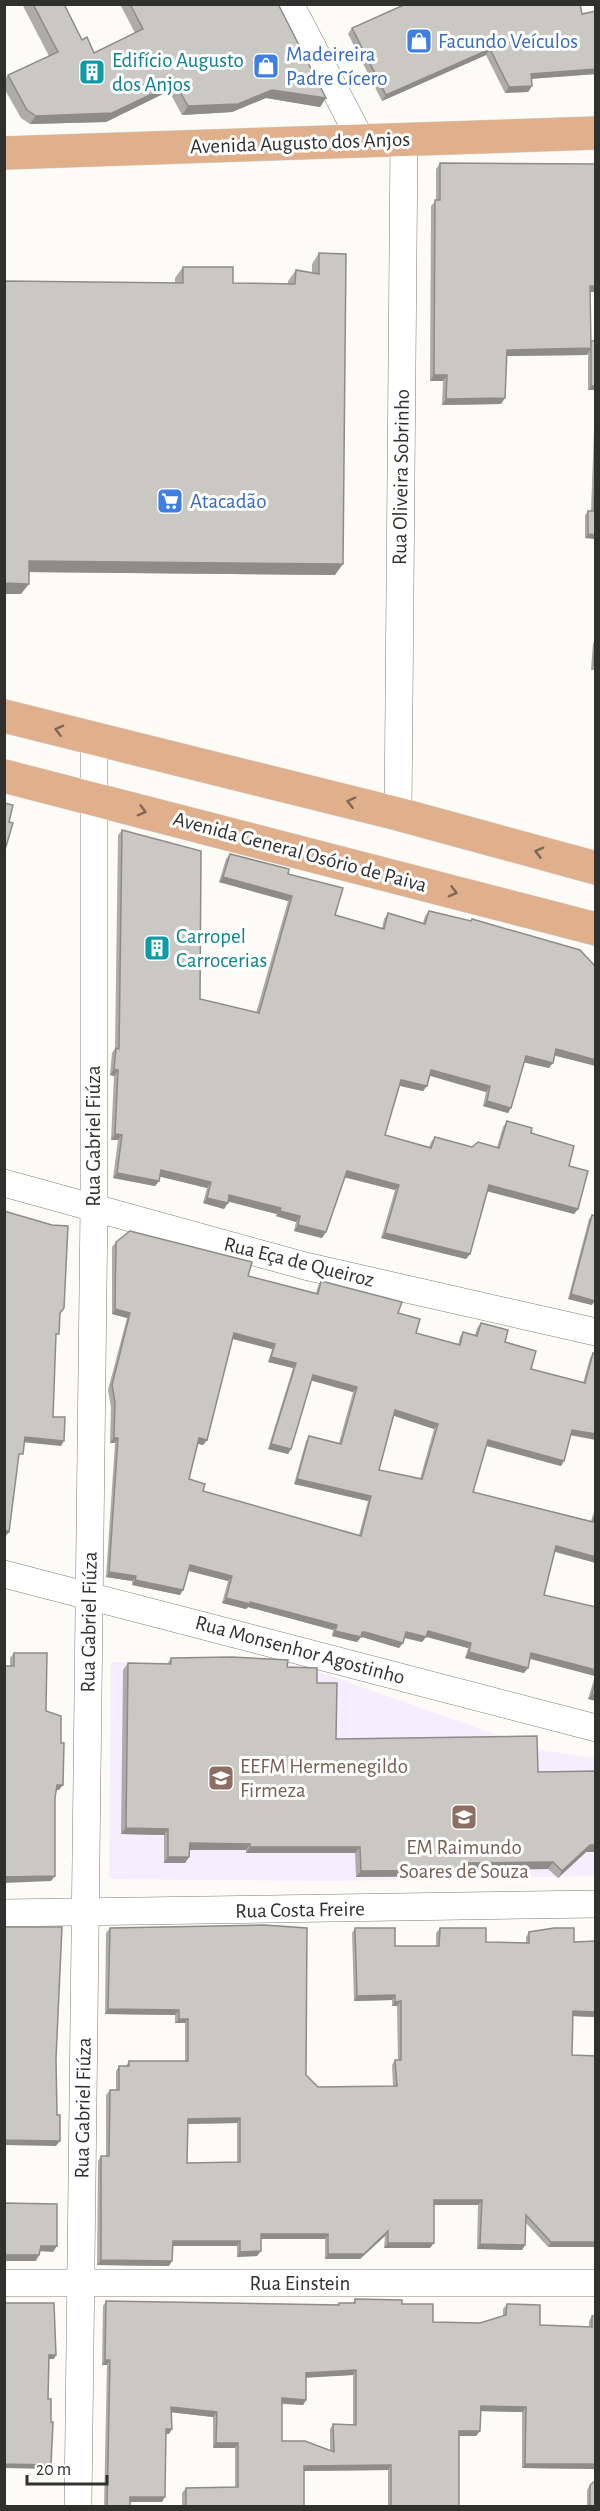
<svg xmlns="http://www.w3.org/2000/svg" width="600" height="2511" font-family="'Alegreya Sans',sans-serif">
<style>
.education{fill:#f4eeff}
.lines{fill:none;stroke-linecap:round;stroke-linejoin:round}
.street-casing{stroke:#7e7d78;stroke-width:28}
.primary-casing{stroke:#d6d6d5;stroke-width:34}
.street{stroke:#fff;stroke-width:27}
.primary{stroke:#e0af8b;stroke-width:33}
.wall{fill:#adaca8;fill-rule:evenodd}
.shaded-wall{fill:#8d8c88}
.building{fill:#c9c8c3;stroke:#8d8c88;stroke-width:1.5;fill-rule:evenodd}
.oneway{stroke:#7f6958}
.labels{text-anchor:middle;dominant-baseline:central;stroke-width:6;stroke-linejoin:round;paint-order:stroke}
.shop-label{font-size:21px;fill:#366cbe;stroke:#fff;text-anchor:start}
.culture-label{font-size:21px;fill:#0d838f;stroke:#fff;text-anchor:start}
.street-label{font-size:21px;fill:#30302e;stroke:#fff}
.education-label{font-size:21px;fill:#785e54;stroke:#fff;text-anchor:start}
</style>
<rect width="100%" height="100%" fill="#fcfbf6"/>
<polygon class="education" points="111,1662 286,1664 331,1676 540,1750 595,1758 595,1876 332,1881 109,1879"/>
<g class="lines">
<defs>
<g id="street">
<polyline points="290,4 361,140"/>
<polyline points="398,814 404,140"/>
<polyline points="4,1183 305,1266 596,1332"/>
<polyline points="4,1574 596,1728"/>
<polyline points="4,1913 596,1904"/>
<polyline points="4,2283 596,2283"/>
<polyline points="78,2506 94,1208 94,738"/>
</g>
<g id="primary">
<polyline points="4,153 596,133"/>
<polyline points="4,716 398,814 596,868"/>
<polyline points="4,776 596,929"/>
</g>
</defs>
<use href="#street" class="street-casing"/>
<use href="#primary" class="primary-casing"/>
<use href="#street" class="street"/>
<use href="#primary" class="primary"/>
</g>
<g class="wall">
<polygon points="22,4 64,4 82,40 94,53 135,33 120,4 278,4 326,98 320,107 266,98 232,112 182,115 169,91 106,122 30,124 21,118 4,88 4,80 8,75 49,56"/>
<polygon points="406,4 596,74 531,79 532,86 528,92 505,93 486,55 382,101 348,34 352,28"/>
<polygon points="440,163 596,292 591,292 591,341 596,341 596,390 588,390 588,353 587,355 507,356 501,404 442,405 443,381 430,381 431,206 436,200 436,169"/>
<polygon points="319,253 335,575 29,572 21,594 4,594 4,281 175,283 175,278 183,267 233,283 288,284 288,281 296,270 312,273 312,264"/>
<polygon points="596,428 596,539 585,538 585,515 588,511 591,511 594,430"/>
<polygon points="595,640 596,670 591,670 593,643"/>
<polygon points="122,830 200,999 256,1013 288,901 219,882 226,859 230,854 288,874 335,915 382,928 384,919 388,913 423,923 425,916 429,911 470,921 472,919 596,967 596,1066 555,1055 549,1068 524,1062 508,1113 483,1106 486,1092 430,1076 427,1086 423,1091 399,1086 385,1135 429,1147 431,1142 435,1137 472,1147 497,1147 503,1127 507,1121 531,1133 569,1166 578,1209 574,1214 488,1191 470,1254 466,1259 381,1238 395,1190 345,1177 326,1232 322,1238 294,1231 296,1222 276,1216 277,1214 228,1201 224,1209 203,1203 207,1188 160,1176 159,1181 155,1186 113,1178 118,1140 111,1140 114,1076 110,1075 112,1053 115,1048 118,835"/>
<polygon points="592,1215 592,1305 568,1299 589,1219"/>
<path d="M116,1242L316,1293L318,1286L321,1281L398,1313L416,1333L458,1345L460,1337L463,1332L475,1335L477,1328L481,1323L505,1342L531,1369L583,1383L590,1358L593,1353L571,1435L561,1466L486,1446L473,1492L591,1521L596,1506V1563L555,1552L544,1595L595,1607L596,1604V1701L588,1699L595,1676L530,1659L524,1673L465,1658L468,1648L426,1637L422,1642L404,1638L399,1648L362,1637H361L357,1642L332,1636L333,1630L248,1607L246,1609L222,1603L228,1581L188,1571L180,1595L132,1585V1581L106,1577L115,1443H110L111,1407L108,1390L127,1318L112,1314V1247ZM232,1339L272,1349L268,1362L293,1368L268,1449L288,1454L291,1449L311,1380L353,1392L339,1443L309,1436L306,1441L294,1484L368,1501L359,1535L203,1491L189,1479L198,1444L203,1445L207,1440ZM394,1416L434,1429L420,1479L379,1470Z"/>
<polygon points="14,1653 46,1711 59,1790 56,1790 55,1798 51,1881 10,1666 10,1658"/>
<polygon points="171,1658 287,1667 317,1683 336,1739 538,1772 586,1852 558,1878 548,1869 467,1870 462,1876 356,1877 355,1853 246,1853 246,1850 189,1850 189,1857 185,1863 164,1863 164,1835 121,1834 123,1670 128,1663 167,1664"/>
<path d="M110,1928L306,2075L318,2087L393,2086L392,2065L395,2060H398L397,2006H392V2000L354,2001L352,1933L355,1928L395,1946H436V1933L440,1928L486,1942L526,1943V1937L529,1932L574,1942L596,2017L573,2016L572,2055L596,2247H548L526,2223L525,2245L522,2250L477,2249L478,2205H434L430,2248H384L385,2236L360,2259H325V2239H261L257,2256L237,2257V2246H173L169,2266L97,2265L98,2161L101,2156H106V2095L110,2090H116V2071L119,2066H126L129,2061H185V2023H175V2015L105,2014L106,1933ZM237,2123V2162L187,2163L188,2124Z"/>
<path d="M355,2299L402,2304L433,2322L480,2323L503,2316V2309L507,2304L540,2325L589,2327V2321L592,2316L596,2469L522,2468V2412L480,2411V2431L476,2436H459V2506H388V2470L304,2471V2506H182V2493L186,2488L235,2487V2448H213V2417L172,2412L169,2434H166L162,2502H130V2506H104L107,2365H102L103,2306L106,2301L337,2305L339,2303H353ZM353,2375V2425L333,2424L330,2429V2451L282,2441V2404L303,2405L306,2400V2377Z"/>
<polygon points="590,2485 596,2506 587,2506 587,2490"/>
</g>
<g class="shaded-wall">
<polygon points="490,49 486,55 382,101 386,95"/>
<polygon points="596,69 596,74 527,79 531,74"/>
<polygon points="175,83 169,91 106,122 30,124 36,116"/>
<polygon points="532,86 528,92 505,93 509,87"/>
<polygon points="272,90 326,98 320,107 266,98 232,112 182,115 188,106"/>
<polygon points="590,286 596,286 596,292 586,292"/>
<polygon points="591,348 587,355 503,356 507,350"/>
<polygon points="434,375 447,375 443,381 430,381"/>
<polygon points="591,386 596,386 596,390 588,390"/>
<polygon points="505,398 501,404 442,405 446,399"/>
<polygon points="588,534 596,535 596,539 585,538"/>
<polygon points="29,561 343,564 335,575 22,572"/>
<polygon points="4,583 29,584 21,594 4,594"/>
<polygon points="223,877 292,896 288,901 219,882"/>
<polygon points="556,1049 596,1060 596,1066 552,1055"/>
<polygon points="526,1056 553,1063 549,1068 522,1062"/>
<polygon points="114,1069 118,1070 114,1076 110,1075"/>
<polygon points="431,1070 490,1086 486,1092 428,1075"/>
<polygon points="401,1080 427,1086 423,1091 397,1085"/>
<polygon points="487,1101 511,1108 508,1113 483,1106"/>
<polygon points="115,1134 122,1135 118,1140 111,1140"/>
<polygon points="161,1170 211,1182 207,1188 157,1176"/>
<polygon points="347,1171 399,1185 395,1190 343,1177"/>
<polygon points="117,1173 159,1181 155,1186 113,1178"/>
<polygon points="489,1185 578,1209 574,1214 486,1191"/>
<polygon points="229,1195 281,1208 277,1214 226,1201"/>
<polygon points="207,1198 228,1203 224,1209 203,1203"/>
<polygon points="280,1211 300,1216 296,1222 276,1216"/>
<polygon points="298,1225 326,1232 322,1238 294,1231"/>
<polygon points="385,1233 470,1254 466,1259 381,1238"/>
<polygon points="571,1294 595,1301 592,1305 568,1299"/>
<polygon points="115,1309 130,1313 127,1318 112,1314"/>
<polygon points="234,1333 275,1344 272,1349 230,1338"/>
<polygon points="271,1357 296,1363 293,1368 268,1362"/>
<polygon points="313,1375 357,1387 353,1392 309,1380"/>
<polygon points="395,1410 438,1424 434,1429 392,1415"/>
<polygon points="572,1430 596,1434 596,1440 569,1435"/>
<polygon points="25,1437 64,1441 61,1446 21,1442"/>
<polygon points="114,1438 118,1438 115,1443 110,1443"/>
<polygon points="199,1438 207,1440 203,1445 196,1443"/>
<polygon points="488,1440 564,1461 561,1466 484,1445"/>
<polygon points="271,1444 291,1449 288,1454 268,1449"/>
<polygon points="297,1479 371,1496 368,1501 294,1484"/>
<polygon points="4,1530 9,1532 5,1537 4,1536"/>
<polygon points="556,1546 596,1557 596,1563 553,1551"/>
<polygon points="190,1565 232,1576 228,1581 186,1570"/>
<polygon points="109,1572 136,1576 132,1581 106,1577"/>
<polygon points="135,1580 183,1590 180,1595 132,1585"/>
<polygon points="226,1598 250,1602 337,1625 333,1630 248,1607 246,1609 222,1603"/>
<polygon points="335,1631 365,1632 403,1643 399,1648 362,1637 361,1637 357,1642 332,1636"/>
<polygon points="428,1631 471,1643 468,1648 424,1636"/>
<polygon points="406,1632 426,1637 422,1642 402,1637"/>
<polygon points="469,1652 528,1668 524,1673 465,1658"/>
<polygon points="531,1653 596,1670 596,1675 595,1676 528,1658"/>
<polygon points="592,1694 596,1695 596,1701 588,1699"/>
<polygon points="57,1785 63,1785 59,1790 53,1790"/>
<polygon points="126,1828 168,1829 164,1835 121,1834"/>
<polygon points="190,1843 250,1844 246,1850 185,1850"/>
<polygon points="590,1845 596,1845 596,1852 586,1852 558,1878 562,1871"/>
<polygon points="250,1847 360,1847 355,1853 246,1853"/>
<polygon points="168,1857 189,1857 185,1863 164,1863"/>
<polygon points="553,1862 548,1869 467,1870 462,1876 356,1877 361,1871 467,1863"/>
<polygon points="55,1876 51,1881 4,1883 4,1877"/>
<polygon points="395,1995 392,2000 354,2001 357,1996"/>
<polygon points="401,2001 397,2006 392,2006 395,2002"/>
<polygon points="108,2009 179,2010 175,2015 105,2014"/>
<polygon points="573,2011 596,2012 596,2017 569,2016"/>
<polygon points="179,2019 188,2019 185,2023 175,2023"/>
<polygon points="240,2118 237,2123 184,2124 188,2119"/>
<polygon points="4,2140 60,2141 56,2146 4,2145"/>
<polygon points="434,2200 482,2200 478,2205 430,2205"/>
<polygon points="388,2231 385,2236 360,2259 325,2259 328,2254"/>
<polygon points="261,2234 328,2234 325,2239 257,2239"/>
<polygon points="173,2241 240,2241 237,2246 170,2246"/>
<polygon points="551,2242 596,2242 596,2247 548,2247"/>
<polygon points="388,2243 434,2243 430,2248 384,2248"/>
<polygon points="480,2244 525,2245 522,2250 477,2249"/>
<polygon points="41,2246 57,2246 53,2252 37,2251"/>
<polygon points="261,2251 257,2256 237,2257 240,2252"/>
<polygon points="4,2255 39,2255 36,2261 4,2261"/>
<polygon points="101,2260 172,2261 169,2266 97,2265"/>
<polygon points="49,2355 56,2355 54,2359 46,2359"/>
<polygon points="105,2360 110,2360 107,2365 102,2365"/>
<polygon points="356,2370 353,2375 303,2378 306,2373"/>
<polygon points="282,2398 306,2400 303,2405 279,2403"/>
<polygon points="481,2406 526,2407 522,2412 477,2411"/>
<polygon points="171,2407 217,2412 213,2417 168,2412"/>
<polygon points="166,2429 172,2429 169,2434 162,2434"/>
<polygon points="459,2431 480,2431 476,2436 456,2436"/>
<polygon points="216,2443 238,2443 235,2448 213,2448"/>
<polygon points="4,2464 51,2465 49,2469 4,2468"/>
<polygon points="525,2464 596,2464 596,2469 522,2468"/>
<polygon points="391,2465 388,2470 301,2471 304,2466"/>
<polygon points="130,2497 165,2497 162,2502 127,2502"/>
</g>
<g class="building">
<polygon points="33,4 64,4 82,40 87,37 94,53 143,29 130,4 278,4 326,98 272,90 238,104 188,106 175,83 112,113 36,116 27,110 8,75 58,52"/>
<polygon points="406,4 580,4 582,14 596,11 596,69 531,74 532,86 509,87 490,49 386,95 352,28"/>
<polygon points="440,163 596,164 596,286 590,286 591,348 507,350 505,398 446,399 447,375 434,375 435,200 440,200"/>
<polygon points="319,253 346,254 343,564 29,561 29,584 4,583 4,281 183,283 183,267 233,267 233,283 295,284 296,270 319,274"/>
<rect x="591" y="341" width="5" height="45"/>
<polygon points="596,454 596,535 588,534 588,511 594,511"/>
<polygon points="595,640 596,640 596,666 594,666"/>
<polygon points="4,803 13,805 9,822 13,823 4,853"/>
<polygon points="122,830 201,851 200,999 259,1013 292,896 223,877 230,854 289,869 288,874 343,888 335,915 384,929 388,913 425,924 429,911 471,921 472,919 580,950 596,967 596,1060 556,1049 553,1063 526,1056 511,1108 487,1101 490,1086 431,1070 427,1086 401,1080 385,1135 431,1148 435,1137 472,1147 478,1142 499,1148 507,1121 532,1128 531,1133 574,1146 569,1166 588,1171 578,1209 489,1185 470,1254 385,1233 399,1185 347,1171 326,1232 298,1225 300,1216 280,1211 281,1208 229,1195 228,1203 207,1198 211,1182 161,1170 159,1181 117,1173 122,1135 115,1134 118,1070 114,1069 116,1048 119,1049"/>
<polygon points="4,1211 52,1225 68,1226 64,1308 60,1313 59,1334 56,1334 53,1417 65,1417 64,1441 25,1437 23,1454 19,1454 9,1532 4,1530"/>
<polygon points="592,1215 596,1216 595,1301 571,1294"/>
<path d="M130,1231L252,1262L248,1276L318,1294L321,1281L402,1302L398,1313L420,1319L416,1333L460,1345L463,1332L477,1336L481,1323L508,1330L505,1342L536,1351L531,1369L585,1383L593,1353L596,1354V1434L572,1430L564,1461L488,1440L473,1492L593,1522L596,1513V1557L556,1546L544,1595L596,1607V1670L531,1653L528,1668L469,1652L471,1643L428,1631L426,1637L406,1632L403,1643L365,1632H362L361,1637L335,1631L337,1625L250,1602V1604L226,1598L232,1576L190,1565L183,1590L135,1580L136,1576L109,1572L118,1438H114L115,1402L112,1385L130,1313L115,1309L116,1242ZM234,1333L275,1344L271,1357L296,1363L271,1444L291,1449L313,1375L357,1387L341,1444L309,1436L297,1479L371,1496L361,1536L203,1491L205,1484L189,1479L199,1438L207,1440ZM395,1410L438,1424L422,1479L379,1470Z"/>
<polygon points="14,1653 47,1653 46,1711 61,1716 61,1743 64,1743 63,1785 57,1785 55,1798 55,1876 4,1877 4,1666 14,1666"/>
<polygon points="231,1657 288,1660 287,1667 317,1668 317,1683 337,1683 336,1739 537,1736 538,1772 596,1771 596,1845 590,1845 562,1871 553,1862 467,1863 467,1870 361,1871 360,1847 250,1847 250,1844 190,1843 189,1857 168,1857 168,1829 126,1828 128,1663 171,1664 171,1658"/>
<polygon points="596,1681 596,1695 592,1694"/>
<path d="M264,1925L307,1928L306,2075L318,2087L397,2086L395,2060H401V2001L395,2002V1995L357,1996L355,1928H395V1946H439L440,1928H486V1942L529,1943V1932L554,1928H574V1942L596,1941V2012L573,2011L572,2055L596,2056V2242H551L526,2215L525,2245L480,2244L482,2200H434V2243H388V2231L364,2254H328V2234H261V2251L240,2252V2241H173L172,2261L101,2260V2156H109L110,2090H119V2066H129V2061H188V2019H179V2010L108,2009L110,1928ZM240,2118V2162L187,2163L188,2119Z"/>
<polygon points="4,1927 62,1927 56,2059 57,2115 60,2115 60,2141 4,2140"/>
<polygon points="4,2203 57,2204 57,2246 41,2246 39,2255 4,2255"/>
<path d="M355,2299L402,2300V2304H433V2322L480,2323L506,2315L507,2304L540,2305V2325L592,2327V2316H596V2464H525L526,2407L481,2406L480,2431H459V2506H391V2465L304,2466V2506H186V2488L238,2487V2443H216L217,2412L171,2407L172,2429H166L165,2497H130V2506H107L110,2360H105L106,2301L339,2305V2303H355ZM356,2370V2425L333,2424L334,2452L305,2441H282V2398L306,2400V2373Z"/>
<polygon points="4,2303 54,2303 56,2355 49,2355 48,2399 51,2399 51,2422 53,2422 51,2465 4,2464"/>
<polygon points="596,2480 596,2506 590,2506 590,2485"/>
</g>
<defs><path id="oneway-chevron" d="M-2-3.5L2.5 0L-2 3.5" fill="none" stroke-width="1.6" stroke-linecap="round" stroke-linejoin="round" transform="scale(1.5)"/></defs>
<g class="oneway">
<use href="#oneway-chevron" transform="translate(59 730) rotate(-166)"/>
<use href="#oneway-chevron" transform="translate(351 802) rotate(-166)"/>
<use href="#oneway-chevron" transform="translate(142 811) rotate(15)"/>
<use href="#oneway-chevron" transform="translate(539 852) rotate(-165)"/>
<use href="#oneway-chevron" transform="translate(453 892) rotate(15)"/>
</g>
<defs>
<symbol id="shop-square" viewBox="-11 -11 22 22"><rect x="-9" y="-9" width="18" height="18" rx="4" fill="#3f7fe0" stroke="#fff"/><path d="M-5-2.5h2.3a2.7 3.5 0 0 1 5.4 0H5L5.5 6h-11ZM-1.5-2.5h3a1.5 2.3 0 0 0-3 0Z" fill="#fff"/></symbol>
<symbol id="building-square" viewBox="-11 -11 22 22"><rect x="-9" y="-9" width="18" height="18" rx="4" fill="#0f9aa8" stroke="#fff"/><path d="M-4-6H4V6H1V3H-1V6H-4ZM-2.5-4.3h1.7v1.8h-1.7ZM.8-4.3h1.7v1.8H.8ZM-2.5-1h1.7V.8h-1.7ZM.8-1h1.7V.8H.8Z" fill="#fff"/></symbol>
<symbol id="supermarket-square" viewBox="-11 -11 22 22"><rect x="-9" y="-9" width="18" height="18" rx="4" fill="#3f7fe0" stroke="#fff"/><path d="M-6-5.5h2.5l.6 2H6L4.5 2H-2.5L-4.4-4H-6ZM-1.5 3.2a1.3 1.3 0 1 0 .1 0ZM3 3.2a1.3 1.3 0 1 0 .1 0Z" fill="#fff"/></symbol>
<symbol id="school-square" viewBox="-11 -11 22 22"><rect x="-9" y="-9" width="18" height="18" rx="4" fill="#8d6e63" stroke="#fff"/><path d="M0-5L7-2L0 1L-7-2ZM-4 1L0 2.5L4 1V4Q0 6-4 4Z" fill="#fff"/></symbol>
</defs>
<g fill-rule="evenodd">
<use href="#shop-square" x="404" y="26" width="30" height="30"/>
<use href="#shop-square" x="251" y="51" width="30" height="30"/>
<use href="#building-square" x="77" y="57" width="30" height="30"/>
<use href="#supermarket-square" x="155" y="486" width="30" height="30"/>
<use href="#building-square" x="142" y="933" width="30" height="30"/>
<use href="#school-square" x="206" y="1763" width="30" height="30"/>
<use href="#school-square" x="449" y="1802" width="30" height="30"/>
</g>
<g class="labels">
<g class="shop-label">
<text x="438" y="41">Facundo Veículos</text>
<text x="286" y="54">Madeireira<tspan x="286" dy="24">Padre Cícero</tspan></text>
<text x="190" y="501">Atacadão</text>
</g>
<g class="culture-label">
<text x="112" y="60">Edifício Augusto<tspan x="112" dy="24">dos Anjos</tspan></text>
<text x="176" y="936">Carropel<tspan x="176" dy="24">Carrocerias</tspan></text>
</g>
<g class="street-label">
<text transform="translate(300 143) rotate(-2)">Avenida Augusto dos Anjos</text>
<text transform="translate(401 477) rotate(-89)">Rua Oliveira Sobrinho</text>
<text transform="translate(300 852) rotate(15)">Avenida General Osório de Paiva</text>
<text transform="translate(93 1136) rotate(-90)">Rua Gabriel Fiúza</text>
<text transform="translate(299 1262) rotate(14)">Rua Eça de Queiroz</text>
<text transform="translate(89 1622) rotate(-89)">Rua Gabriel Fiúza</text>
<text transform="translate(300 1650) rotate(15)">Rua Monsenhor Agostinho</text>
<text transform="translate(300 1910) rotate(-1)">Rua Costa Freire</text>
<text transform="translate(83 2108) rotate(-89)">Rua Gabriel Fiúza</text>
<text x="300" y="2283">Rua Einstein</text>
</g>
<g class="education-label">
<text x="240" y="1766">EEFM Hermenegildo<tspan x="240" dy="24">Firmeza</tspan></text>
<text x="464" y="1847" text-anchor="middle">EM Raimundo<tspan x="464" dy="24">Soares de Souza</tspan></text>
</g>
</g>
<rect width="600" height="2511" fill="none" stroke="#30302e" stroke-width="12"/>
<path d="M27 2475v9h80v-9" fill="none" stroke="#30302e" stroke-width="3"/>
<text x="36" y="2475" font-size="18" fill="#30302e" stroke="#ffffff" stroke-width="4.5" paint-order="stroke">20 m</text>
</svg>
